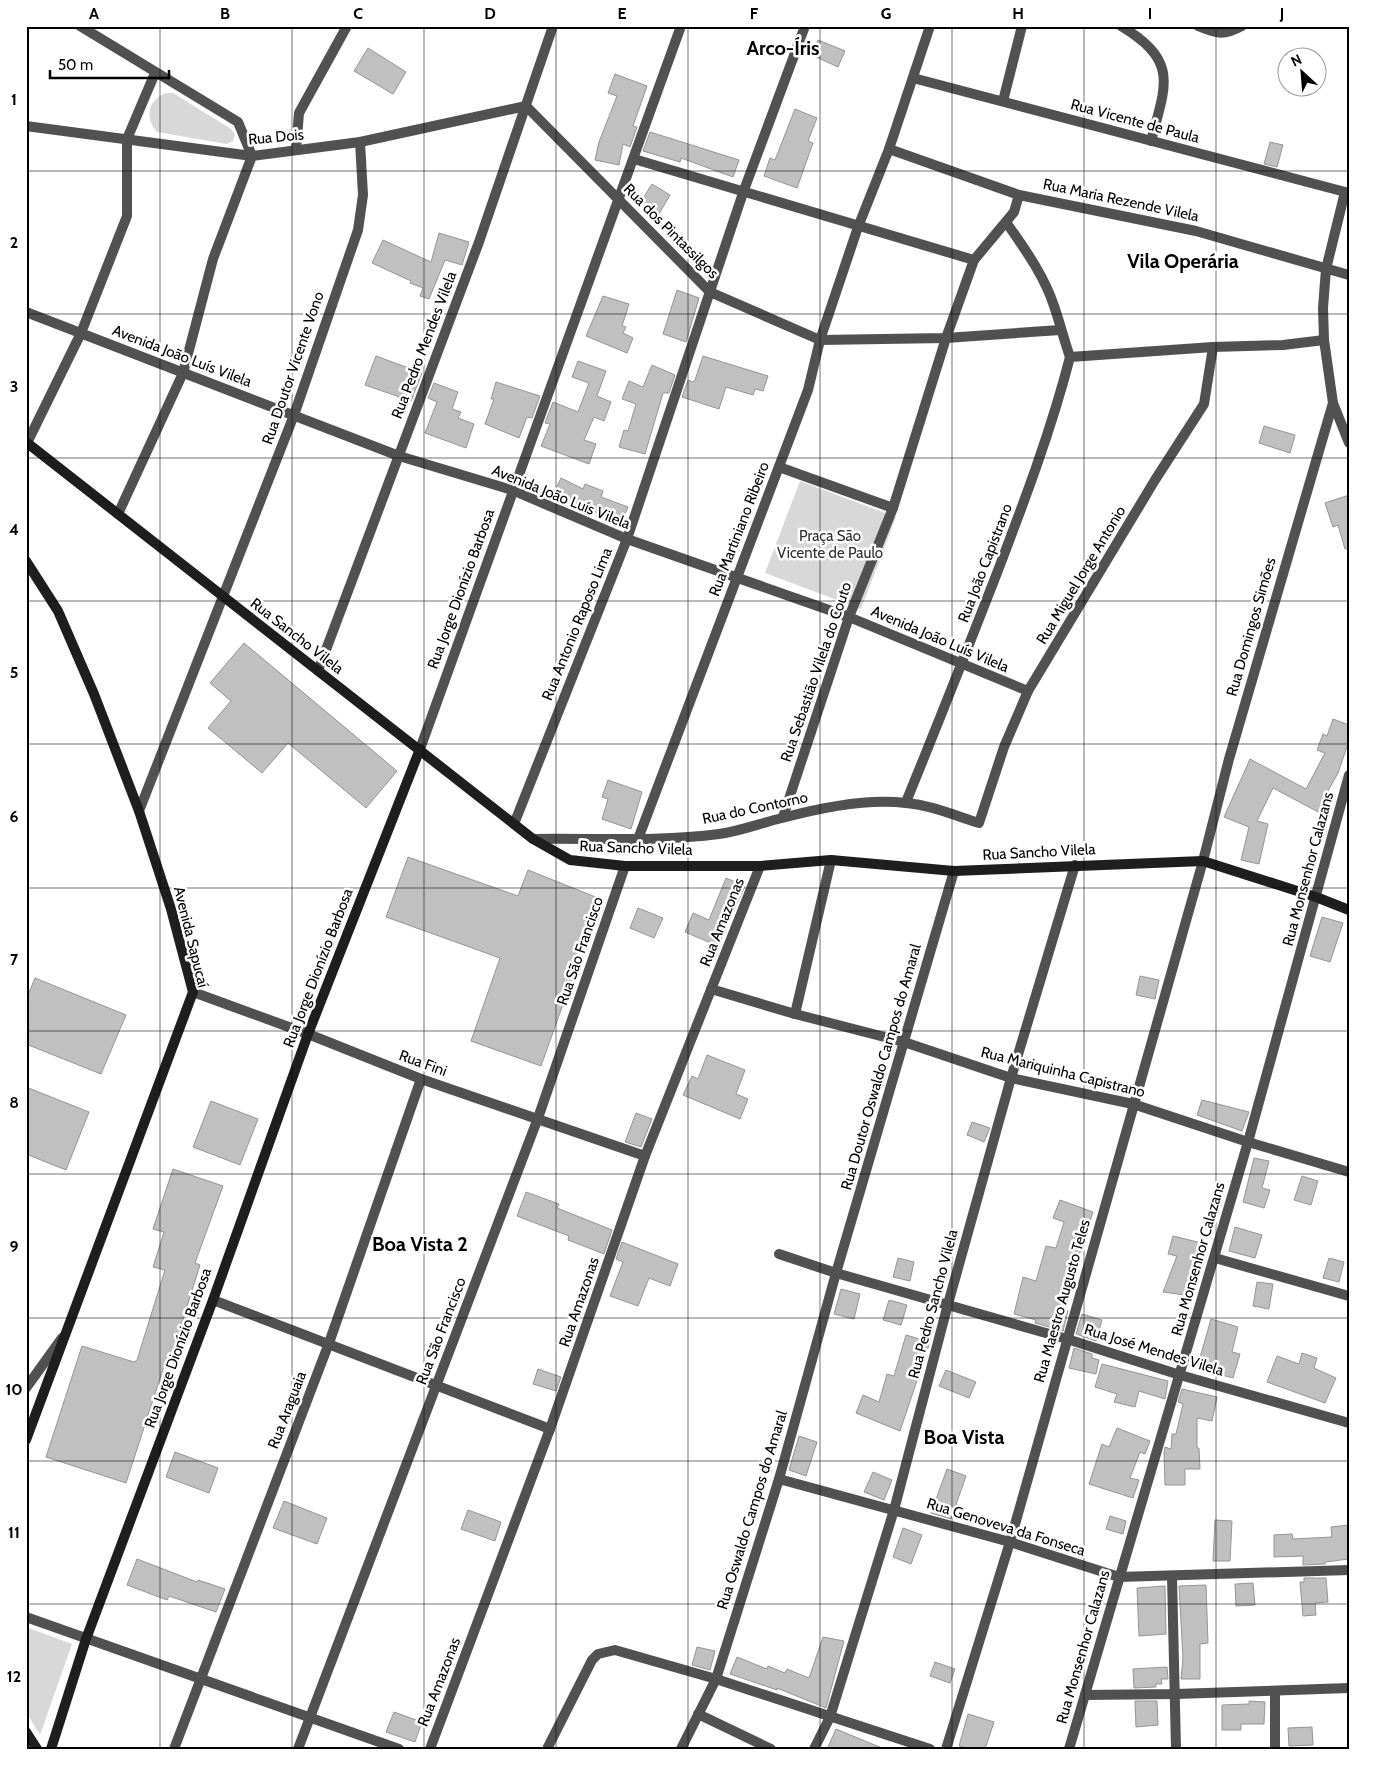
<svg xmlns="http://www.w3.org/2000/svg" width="1375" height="1775" font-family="Cabin,sans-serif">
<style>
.green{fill:#d8d8d8}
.building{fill:#c0c0c0;stroke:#959595}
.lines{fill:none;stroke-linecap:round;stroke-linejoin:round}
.minor{stroke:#515151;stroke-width:10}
.secondary{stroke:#1e1e1e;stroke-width:10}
.grid{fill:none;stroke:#000;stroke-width:1;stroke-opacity:0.55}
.labels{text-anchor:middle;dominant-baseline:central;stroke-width:5;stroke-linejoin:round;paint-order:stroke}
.street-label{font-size:15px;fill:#000;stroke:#fff}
.park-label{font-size:15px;fill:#2f2f2f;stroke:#fff}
.district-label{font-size:20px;font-weight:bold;fill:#000;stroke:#fff}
.neatline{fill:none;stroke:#000;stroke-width:2}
.grid-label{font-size:16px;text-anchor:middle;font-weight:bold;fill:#000}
</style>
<rect width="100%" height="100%" fill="#fff"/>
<g class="green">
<path d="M166,93H173L231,129L235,134L233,141L227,144L157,132C144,118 148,100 166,93Z"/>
<polygon points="800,481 896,517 861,609 765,573"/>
<polygon points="26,1627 72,1644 40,1735 26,1712"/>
</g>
<g class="building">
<polygon points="818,40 845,51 838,67 812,55"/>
<polygon points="368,48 406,72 393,94 354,71"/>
<polygon points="615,74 647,86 633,126 637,127 630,147 623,144 619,165 595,160 599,142 617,96 608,93"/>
<polygon points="795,109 817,118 808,141 813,143 797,188 764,176 770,158 775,160"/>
<polygon points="650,132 739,160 733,177 681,158 680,162 643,151"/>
<polygon points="1270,142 1283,145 1277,167 1264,164"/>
<polygon points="652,184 670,195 659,214 640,203"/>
<polygon points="439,233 469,242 462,265 445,260 429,299 420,296 423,288 410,283 411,281 372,263 383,240 431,262"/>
<polygon points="677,290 699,298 686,342 663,334"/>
<polygon points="603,296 629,304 622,326 626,327 623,333 633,338 627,353 586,336"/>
<polygon points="376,356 422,373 411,401 365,385"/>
<polygon points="703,356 768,376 763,391 755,389 753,395 726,387 719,409 682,397 688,380 693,382 695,380"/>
<polygon points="578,361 606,371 597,396 611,402 604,421 594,417 584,440 596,444 589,464 541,446 550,424 545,423 553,402 578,412 589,383 572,377"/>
<polygon points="652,365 675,375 669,393 663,393 645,454 619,447 624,430 628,431 636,404 622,399 629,381 643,387"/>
<polygon points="496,382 540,396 532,418 527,417 519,438 485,424 494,399 491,399"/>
<polygon points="434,383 458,392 452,409 461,412 458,418 474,424 466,448 425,433 437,402 428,398"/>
<polygon points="1264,426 1295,435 1290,453 1259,443"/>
<polygon points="561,478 583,489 585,484 603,491 601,497 628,507 620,526 596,517 598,513 552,497"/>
<polygon points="1349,495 1349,548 1345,549 1338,525 1333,527 1325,503"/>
<polygon points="244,643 397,771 366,808 288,743 262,773 208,728 231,701 210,683"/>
<polygon points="1333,719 1349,725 1349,741 1338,773 1324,798 1329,801 1322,814 1273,788 1257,821 1268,824 1259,864 1241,860 1249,827 1224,817 1250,759 1306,789 1325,753 1317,750 1323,734 1327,736"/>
<polygon points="608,780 642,792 631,829 602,819 608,799 602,797"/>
<polygon points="408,857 518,896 528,870 598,898 588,922 592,923 541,1066 471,1041 500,958 386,917"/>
<polygon points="726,878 745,886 718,946 685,932 693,913 709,920"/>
<polygon points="638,908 663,918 654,938 630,928"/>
<polygon points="1322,917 1343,923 1330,962 1310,956"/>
<polygon points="1140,976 1159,980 1155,999 1136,995"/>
<polygon points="35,978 126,1015 101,1074 26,1044 26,1000"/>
<polygon points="707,1055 745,1070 736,1094 748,1099 740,1119 683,1095 692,1076 698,1079"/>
<polygon points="26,1087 89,1112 66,1170 26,1154"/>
<polygon points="1202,1100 1249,1112 1242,1131 1197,1115"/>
<polygon points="211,1101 258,1119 240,1165 193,1147"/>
<polygon points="636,1113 652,1119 641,1147 625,1142"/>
<polygon points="972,1122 990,1128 984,1142 967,1135"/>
<polygon points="1254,1158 1269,1161 1262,1188 1270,1190 1264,1208 1243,1202"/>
<polygon points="173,1169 223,1186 195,1263 200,1265 171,1358 167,1357 126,1483 46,1457 82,1346 134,1362 137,1360 165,1270 153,1267 164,1232 153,1229"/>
<polygon points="1302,1176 1318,1181 1311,1205 1294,1200"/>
<polygon points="526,1192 559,1204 557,1208 612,1230 604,1254 568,1240 569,1236 517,1216"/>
<polygon points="1060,1200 1093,1212 1072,1277 1074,1278 1065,1310 1068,1311 1063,1331 1035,1323 1036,1320 1014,1314 1023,1277 1036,1281 1046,1246 1056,1248 1064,1222 1053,1218"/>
<polygon points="1235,1227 1262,1235 1255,1258 1229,1251"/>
<polygon points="1173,1236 1202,1243 1195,1272 1200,1274 1192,1296 1163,1292 1177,1256 1168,1254"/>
<polygon points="622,1242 678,1264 670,1286 649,1278 638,1306 610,1296 623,1262 616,1259"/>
<polygon points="898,1258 914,1262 910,1281 893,1277"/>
<polygon points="1329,1258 1344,1262 1339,1282 1323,1278"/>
<polygon points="1257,1282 1273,1284 1269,1309 1253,1306"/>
<polygon points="841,1289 860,1294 854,1319 834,1314"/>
<polygon points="889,1300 907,1305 901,1325 883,1320"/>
<polygon points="1082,1314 1102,1320 1096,1341 1076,1334"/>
<polygon points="1211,1319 1238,1327 1232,1352 1240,1354 1233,1378 1197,1368"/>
<polygon points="906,1335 930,1342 900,1431 856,1413 863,1395 879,1402 887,1374 894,1376"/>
<polygon points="1074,1348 1092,1354 1092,1358 1099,1360 1096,1374 1069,1368"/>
<polygon points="1302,1353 1317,1358 1314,1368 1336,1378 1325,1403 1267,1382 1277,1356 1299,1364"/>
<polygon points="1102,1364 1168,1381 1165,1399 1139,1391 1135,1407 1114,1402 1117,1394 1095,1387"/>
<polygon points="538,1369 561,1377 556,1391 533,1384"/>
<polygon points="946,1370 976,1382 969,1398 939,1386"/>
<polygon points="1182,1389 1217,1397 1212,1421 1197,1418 1197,1448 1199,1448 1200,1469 1185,1469 1185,1485 1165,1485 1164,1453 1165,1447 1171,1449 1172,1434 1176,1434 1183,1404 1178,1402"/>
<polygon points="1117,1428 1150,1441 1145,1454 1140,1452 1130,1478 1139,1480 1133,1498 1089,1484 1102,1444 1109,1447"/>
<polygon points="799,1436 817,1442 806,1476 789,1470"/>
<polygon points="175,1452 218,1468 209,1493 166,1477"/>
<polygon points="947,1469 966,1476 951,1519 931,1513"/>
<polygon points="873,1472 892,1480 884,1500 864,1492"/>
<polygon points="284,1501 327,1518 317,1544 273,1528"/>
<polygon points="468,1510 501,1522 495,1541 461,1529"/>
<polygon points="1110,1516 1126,1521 1123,1534 1106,1529"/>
<polygon points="1215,1520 1232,1521 1230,1561 1213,1561"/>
<polygon points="1349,1525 1349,1559 1325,1562 1325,1564 1303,1565 1303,1556 1274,1557 1274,1535 1292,1534 1293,1539 1332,1537 1331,1527"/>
<polygon points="903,1528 922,1535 911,1564 893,1557"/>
<polygon points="137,1559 197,1582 198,1580 225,1589 216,1612 169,1596 167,1600 127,1585"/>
<polygon points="1304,1578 1326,1578 1328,1602 1315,1603 1316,1615 1303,1616 1300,1582 1304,1582"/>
<polygon points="1253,1583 1255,1605 1236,1606 1235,1584"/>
<polygon points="1206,1585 1208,1643 1200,1644 1200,1679 1181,1679 1183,1658 1179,1586"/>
<polygon points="1165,1586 1166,1634 1139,1636 1137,1588"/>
<polygon points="823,1637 844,1641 826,1708 777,1688 777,1690 730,1674 737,1657 767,1669 768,1666 785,1673 787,1669 809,1678"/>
<polygon points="697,1647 715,1651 710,1670 692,1665"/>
<polygon points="935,1662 955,1669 950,1683 930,1676"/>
<polygon points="1167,1667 1168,1679 1161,1679 1162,1684 1156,1684 1156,1687 1134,1688 1133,1669"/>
<polygon points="1135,1701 1157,1701 1158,1725 1136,1727"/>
<polygon points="1249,1701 1265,1702 1264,1724 1241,1724 1241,1730 1222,1730 1222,1705 1249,1704"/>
<polygon points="394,1712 422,1722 415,1742 386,1732"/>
<polygon points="968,1714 994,1722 985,1749 969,1749 959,1746"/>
<polygon points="1312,1727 1313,1745 1289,1746 1288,1728"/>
<polygon points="836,1729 882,1748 882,1749 827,1749"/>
</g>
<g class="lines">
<g class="minor">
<polyline points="80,26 238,122 252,156 213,259 183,373 118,514"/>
<path d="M1121,26C1179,61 1166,84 1151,141"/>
<path d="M1198,26C1217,34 1224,36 1242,26"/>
<polyline points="913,78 1349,193"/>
<polyline points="1003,101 1022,26"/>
<polyline points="26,126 252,156 360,142 526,106 710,292 820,340 946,338 1060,330"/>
<polyline points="889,149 1019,195 1196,231 1349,275"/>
<polyline points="296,150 299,113 347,26"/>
<polyline points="634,159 974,260"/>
<polyline points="1345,192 1326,269 1323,308 1324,340 1333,403 1349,443"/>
<path d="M1006,222C1024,248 1044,275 1054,306C1060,323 1064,340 1070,357"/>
<polyline points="26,312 399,456 512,490 627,539 849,617 1028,691"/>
<polyline points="1070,357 1213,347 1283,345 1324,340"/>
<polyline points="27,443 81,333 127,216 127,139 155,73"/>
<polyline points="779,467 893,508"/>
<polyline points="318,671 479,242 553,26"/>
<polyline points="420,749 681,26"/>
<path d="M906,802C937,726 967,650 997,573C1024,502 1051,431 1070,357"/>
<polyline points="139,811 294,415 358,230 363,195 360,142"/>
<polyline points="783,817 849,617 893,508 946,338 974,260 1014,212 1019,195"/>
<polyline points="514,824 627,539 744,190 805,26"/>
<path d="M533,839C595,838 658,842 719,834C741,831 761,823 782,818C819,808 868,798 906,803C931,805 956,816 979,823L1004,747L1028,691L1155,480L1204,404L1213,347"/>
<polyline points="638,839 808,390 820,340 858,227 889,149 930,26"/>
<polyline points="711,989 795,1014 904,1042 1011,1078 1133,1104 1248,1142 1349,1172"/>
<polyline points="193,992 308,1034 421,1079 645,1156"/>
<polyline points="795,1014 831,860"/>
<polyline points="779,1254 836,1273 1067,1339 1180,1375 1349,1423"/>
<polyline points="1215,1258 1349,1296"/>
<polyline points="213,1300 550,1429"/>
<polyline points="26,1388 62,1338"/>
<polyline points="779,1479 1010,1542 1119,1577 1349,1570"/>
<polyline points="1172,1577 1176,1749"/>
<polyline points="26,1617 399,1749"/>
<polyline points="1085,1695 1176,1694 1349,1688"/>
<polyline points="698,1714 771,1749"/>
<polyline points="174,1749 329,1343 421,1079"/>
<polyline points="298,1749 538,1118 625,866"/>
<polyline points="430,1749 550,1429 645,1156 760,866"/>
<polyline points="547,1749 592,1660 598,1654 615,1650 716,1679 930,1749"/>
<polyline points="681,1749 716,1679 779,1479 836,1273 954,871"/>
<polyline points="814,1749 830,1717 894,1510 948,1304 1011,1078 1075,865"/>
<polyline points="946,1749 1010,1542 1203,861 1229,759 1333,403"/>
<polyline points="1069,1749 1248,1142 1349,775"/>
<polyline points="1275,1749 1275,1691"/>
</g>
<g class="secondary">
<polyline points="26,442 533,839 570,860 625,866 760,866 831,860 954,871 1203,861 1316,897 1349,910"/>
<polyline points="26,561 58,611 94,694 139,811 171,909 193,992 26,1440"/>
<polyline points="26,1732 37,1749"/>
<polyline points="51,1749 86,1639 213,1300 308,1034 420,749"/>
</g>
</g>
<path class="grid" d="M160,26V1749M292,26V1749M424,26V1749M556,26V1749M688,26V1749M820,26V1749M952,26V1749M1084,26V1749M1216,26V1749M26,171H1349M26,314H1349M26,458H1349M26,601H1349M26,744H1349M26,888H1349M26,1031H1349M26,1174H1349M26,1318H1349M26,1461H1349M26,1604H1349"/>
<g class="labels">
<g class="street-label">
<text transform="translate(1135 121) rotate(15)">Rua Vicente de Paula</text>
<text transform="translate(276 137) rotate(-5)">Rua Dois</text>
<text transform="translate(1121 200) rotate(12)">Rua Maria Rezende Vilela</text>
<text transform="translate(671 231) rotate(45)">Rua dos Pintassilgos</text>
<text transform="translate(424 345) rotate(-69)">Rua Pedro Mendes Vilela</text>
<text transform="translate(182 356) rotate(21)">Avenida João Luís Vilela</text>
<text transform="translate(293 368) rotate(-71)">Rua Doutor Vicente Vono</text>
<text transform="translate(561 497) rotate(22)">Avenida João Luís Vilela</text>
<text transform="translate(739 529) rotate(-69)">Rua Martiniano Ribeiro</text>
<text transform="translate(985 563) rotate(-69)">Rua João Capistrano</text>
<text transform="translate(1081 575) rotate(-59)">Rua Miguel Jorge Antonio</text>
<text transform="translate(461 589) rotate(-70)">Rua Jorge Dionízio Barbosa</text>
<text transform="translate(577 624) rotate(-68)">Rua Antonio Raposo Lima</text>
<text transform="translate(1251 627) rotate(-74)">Rua Domingos Simões</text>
<text transform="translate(297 636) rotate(38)">Rua Sancho Vilela</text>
<text transform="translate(940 639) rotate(23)">Avenida João Luís Vilela</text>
<text transform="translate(816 672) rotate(-71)">Rua Sebastião Vilela do Couto</text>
<text transform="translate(755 808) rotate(-12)">Rua do Contorno</text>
<text transform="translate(636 848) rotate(2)">Rua Sancho Vilela</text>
<text transform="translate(1039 852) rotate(-3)">Rua Sancho Vilela</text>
<text transform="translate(1308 869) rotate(-75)">Rua Monsenhor Calazans</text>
<text transform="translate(722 922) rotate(-68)">Rua Amazonas</text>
<text transform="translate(191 937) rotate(76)">Avenida Sapucaí</text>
<text transform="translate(580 951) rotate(-71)">Rua São Francisco</text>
<text transform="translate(318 968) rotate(-69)">Rua Jorge Dionízio Barbosa</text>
<text transform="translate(423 1063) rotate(20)">Rua Fini</text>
<text transform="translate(881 1067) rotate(-74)">Rua Doutor Oswaldo Campos do Amaral</text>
<text transform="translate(1063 1072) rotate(14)">Rua Mariquinha Capistrano</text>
<text transform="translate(1198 1259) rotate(-74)">Rua Monsenhor Calazans</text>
<text transform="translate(1062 1301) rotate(-74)">Rua Maestro Augusto Teles</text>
<text transform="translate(579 1302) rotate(-71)">Rua Amazonas</text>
<text transform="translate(933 1304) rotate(-75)">Rua Pedro Sancho Vilela</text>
<text transform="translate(441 1331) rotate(-69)">Rua São Francisco</text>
<text transform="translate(178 1348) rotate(-70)">Rua Jorge Dionízio Barbosa</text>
<text transform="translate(1154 1350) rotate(17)">Rua José Mendes Vilela</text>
<text transform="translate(287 1410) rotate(-69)">Rua Araguaia</text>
<text transform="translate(752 1510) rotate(-73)">Rua Oswaldo Campos do Amaral</text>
<text transform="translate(1006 1527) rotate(17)">Rua Genoveva da Fonseca</text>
<text transform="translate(1083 1647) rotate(-74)">Rua Monsenhor Calazans</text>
<text transform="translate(439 1682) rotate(-69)">Rua Amazonas</text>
</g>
<g class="park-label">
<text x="830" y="536">Praça São<tspan x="830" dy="17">Vicente de Paulo</tspan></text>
</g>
<g class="district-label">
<text x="783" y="48">Arco-Íris</text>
<text x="1183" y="261">Vila Operária</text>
<text x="420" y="1244">Boa Vista 2</text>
<text x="964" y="1437">Boa Vista</text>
</g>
</g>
<rect width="1375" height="1775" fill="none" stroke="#ffffff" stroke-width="55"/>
<g transform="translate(1302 72) rotate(334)"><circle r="24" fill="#ffffff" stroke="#999999"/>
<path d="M0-4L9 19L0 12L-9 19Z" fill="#000000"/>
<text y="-8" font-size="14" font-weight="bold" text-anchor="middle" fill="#000000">N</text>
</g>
<path d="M50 70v8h119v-8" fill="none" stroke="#000000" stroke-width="2.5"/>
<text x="58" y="70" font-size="15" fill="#000000" stroke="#ffffff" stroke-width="4" paint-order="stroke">50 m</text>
<rect x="28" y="28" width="1320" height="1720" class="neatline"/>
<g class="grid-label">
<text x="94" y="19">A</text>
<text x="225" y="19">B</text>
<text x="358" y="19">C</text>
<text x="490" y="19">D</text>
<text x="622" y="19">E</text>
<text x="754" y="19">F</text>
<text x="886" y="19">G</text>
<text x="1018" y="19">H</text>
<text x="1150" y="19">I</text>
<text x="1282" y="19">J</text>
<text x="14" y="105">1</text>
<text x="14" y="248">2</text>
<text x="14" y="392">3</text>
<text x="14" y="535">4</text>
<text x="14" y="678">5</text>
<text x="14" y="822">6</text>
<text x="14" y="965">7</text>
<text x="14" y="1108">8</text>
<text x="14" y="1252">9</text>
<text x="14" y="1395">10</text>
<text x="14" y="1538">11</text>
<text x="14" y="1682">12</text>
</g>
</svg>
